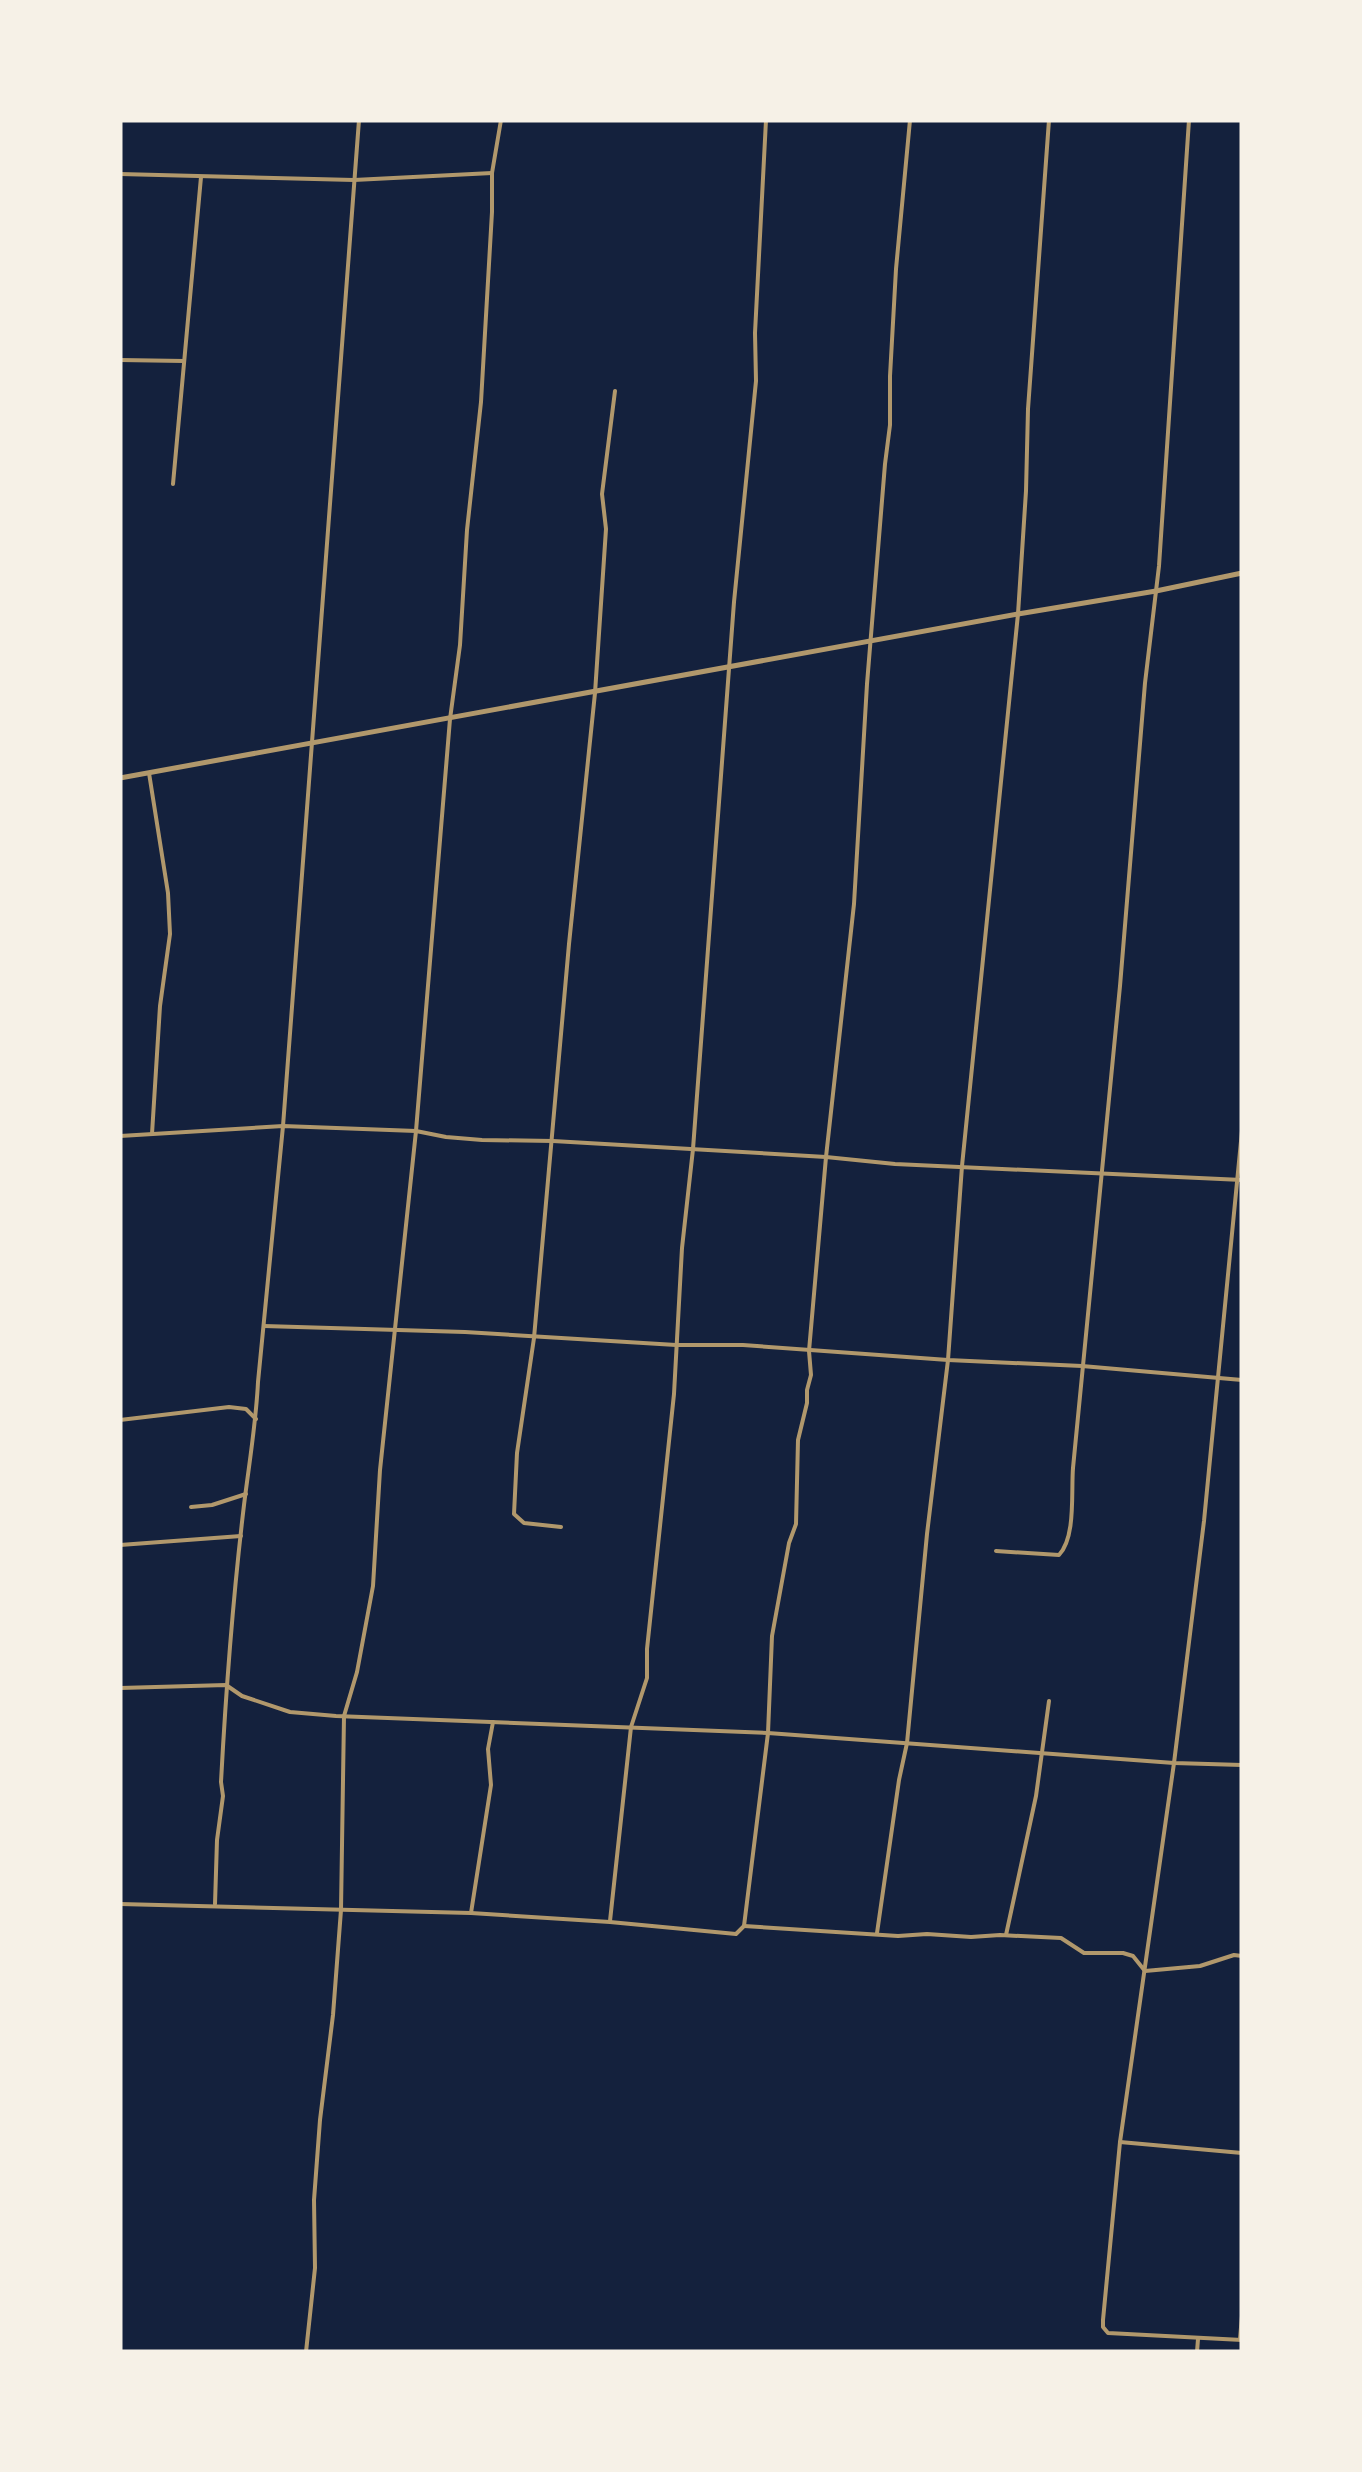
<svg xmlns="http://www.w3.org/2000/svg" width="1362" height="2472" font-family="'Asap Condensed',sans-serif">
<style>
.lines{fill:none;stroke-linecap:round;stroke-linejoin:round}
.minor{stroke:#b1986c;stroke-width:4}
.tertiary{stroke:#b1986c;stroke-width:5}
</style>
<rect width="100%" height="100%" fill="#14213d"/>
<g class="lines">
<g class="minor">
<polyline points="120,174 354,180 492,173"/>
<polyline points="120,360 184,361"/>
<polyline points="173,484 201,177"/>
<polyline points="149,773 168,893 170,934 160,1006 152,1134"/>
<polyline points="1242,1131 1204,1521 1174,1763 1120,2142 1103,2320 1103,2327 1108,2333 1242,2340"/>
<polyline points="120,1136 283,1126 416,1131 446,1137 482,1140 553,1141 826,1157 895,1164 1242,1180"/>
<polyline points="264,1326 465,1332 676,1345 743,1345 948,1360 1082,1366 1242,1380"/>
<polyline points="120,1420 229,1407 246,1409 256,1419"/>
<polyline points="191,1507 212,1505 246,1494"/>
<polyline points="561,1527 524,1523 514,1514 517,1453 534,1338 569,944 595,693 606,529 602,494 615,391"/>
<polyline points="120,1545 241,1536"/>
<path d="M996,1551L1059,1555C1076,1537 1071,1493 1073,1468L1120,986L1145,683L1159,566L1189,120"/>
<polyline points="120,1688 226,1685 242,1696 290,1712 336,1716 768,1733 1174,1763 1242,1765"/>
<polyline points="120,1904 471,1913 610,1922 736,1934 744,1926 768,1733 772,1636 789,1543 796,1524 798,1440 807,1403 807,1390 811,1375 809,1351 826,1157 854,904 867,684 885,464 890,425 890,376 896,269 910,120"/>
<path d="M215,1904L217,1840L223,1796L221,1782C226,1689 233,1597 244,1505C249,1464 256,1424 258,1382L283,1126L359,120"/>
<polyline points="471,1913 491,1785 488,1749 493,1722"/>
<polyline points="610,1921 631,1727 647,1678 647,1649 674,1394 682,1248 693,1149 734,602 756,381 755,333 766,120"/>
<polyline points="744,1926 898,1936 927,1934 971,1937 1000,1935 1061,1938 1084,1953 1123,1953 1133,1956 1145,1971 1200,1966 1234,1955 1242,1956"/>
<polyline points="877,1933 899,1780 907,1743 927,1534 948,1360 962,1166 1018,614 1026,491 1028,409 1049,120"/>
<polyline points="1006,1935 1036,1796 1049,1701"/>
<polyline points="1120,2142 1242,2153"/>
<polyline points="1240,2339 1242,2316"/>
<polyline points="306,2352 315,2268 314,2200 320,2120 333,2015 341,1910 344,1716 357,1672 373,1586 380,1470 416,1131 450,719 460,645 467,530 481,402 492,212 492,173 501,120"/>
<polyline points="1197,2352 1198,2339"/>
</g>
<polyline class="tertiary" points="120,778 1018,614 1156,591 1242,573"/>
</g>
<rect width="1362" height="2472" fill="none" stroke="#f6f1e7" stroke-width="245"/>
</svg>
